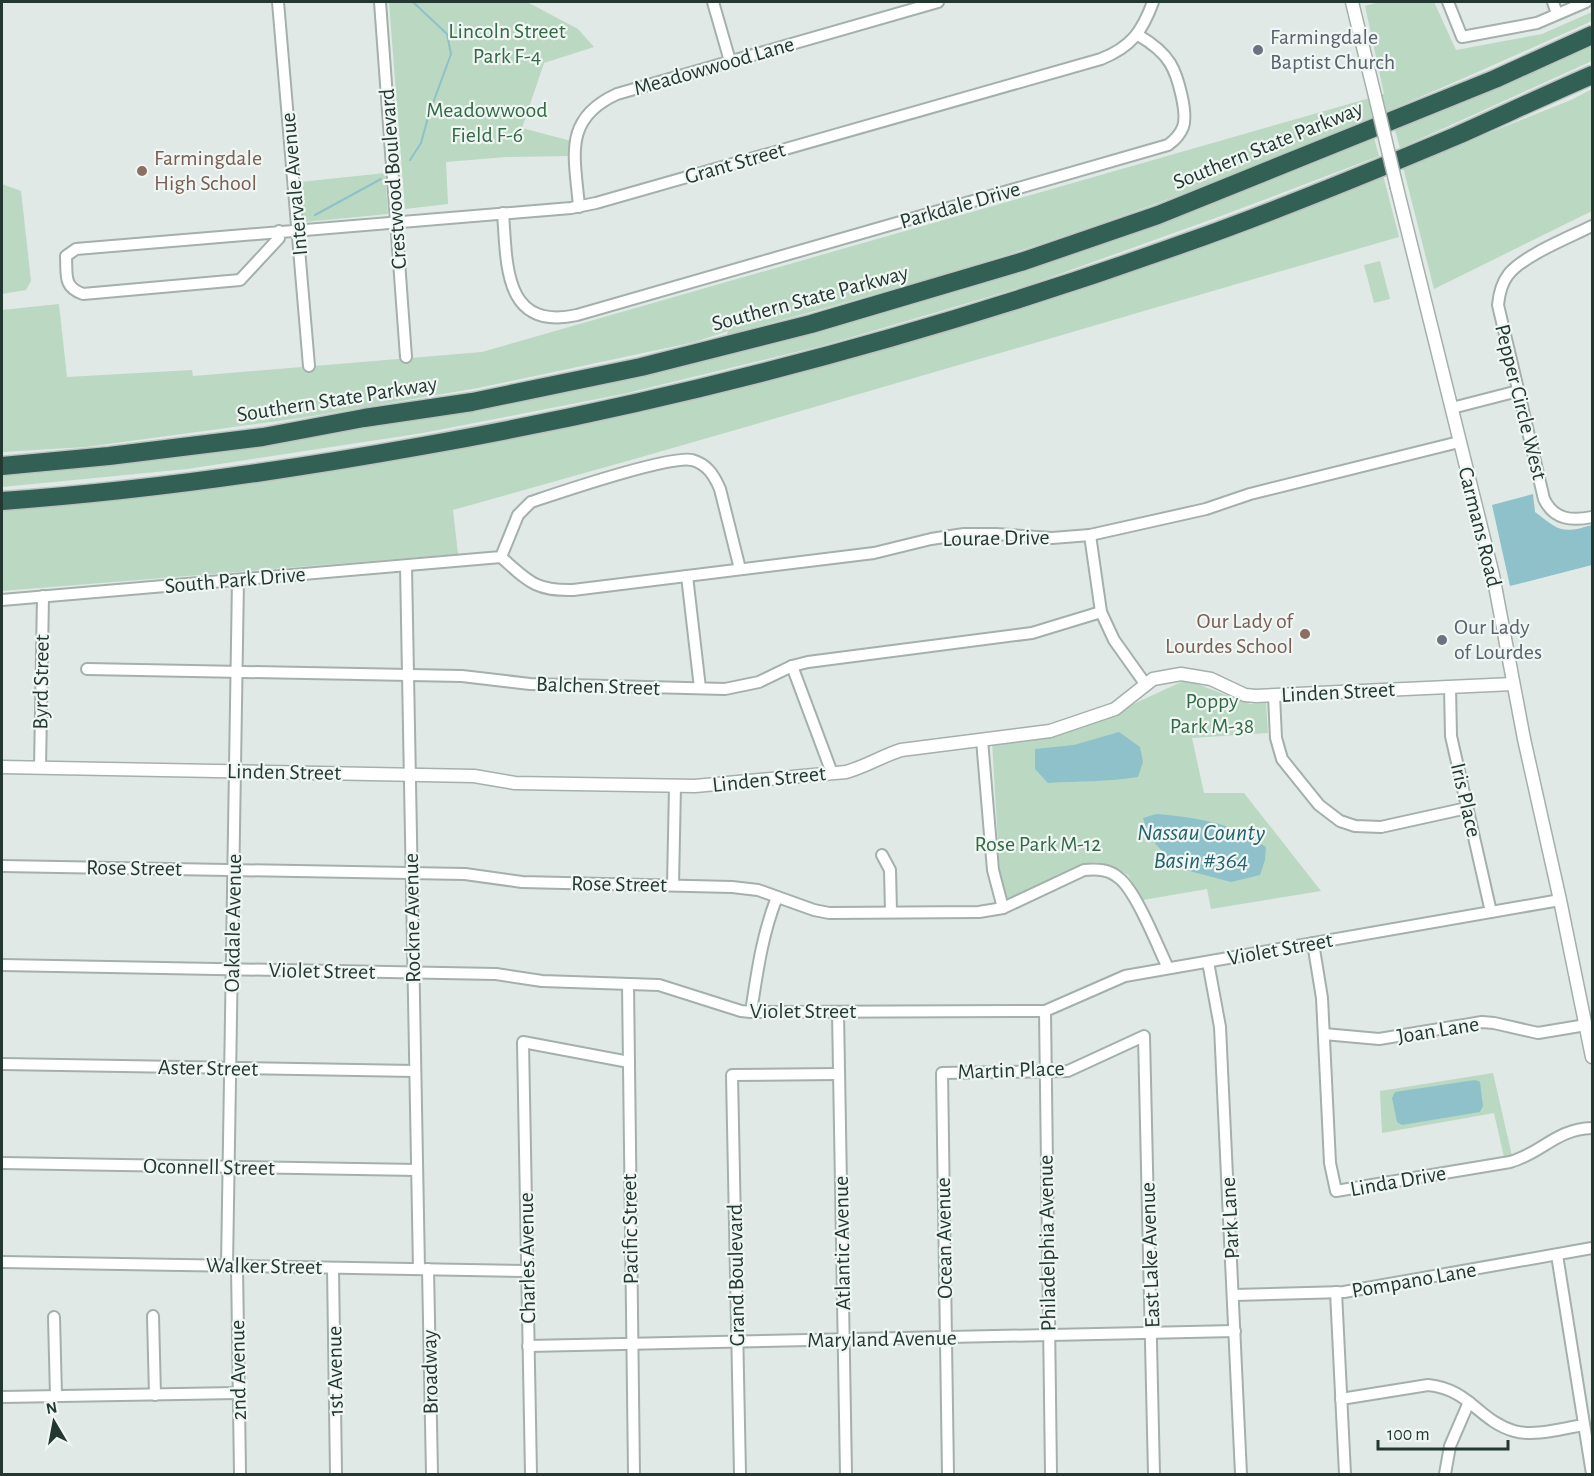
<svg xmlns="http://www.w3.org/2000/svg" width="1594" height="1476" font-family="'Alegreya Sans',sans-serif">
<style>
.green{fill:#bbd8c2}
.water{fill:#8ec1c9}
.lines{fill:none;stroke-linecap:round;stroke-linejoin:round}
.stream{stroke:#8ec1c9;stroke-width:2}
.minor-casing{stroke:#a4b0ab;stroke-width:14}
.tertiary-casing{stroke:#a4b0ab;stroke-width:15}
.motorway-casing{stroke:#bdc3c1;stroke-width:21}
.minor{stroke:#fff;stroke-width:10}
.tertiary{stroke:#fff;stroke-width:12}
.motorway{stroke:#326055;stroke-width:18}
.tertiary-bridge-casing{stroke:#a4b0ab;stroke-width:15;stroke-linecap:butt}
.tertiary-bridge{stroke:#fff;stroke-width:12}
.worship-dot{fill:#6b7280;stroke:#f0f6f3;stroke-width:2}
.education-dot{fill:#8d6e63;stroke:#f0f6f3;stroke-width:2}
.labels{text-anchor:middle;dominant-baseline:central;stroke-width:4.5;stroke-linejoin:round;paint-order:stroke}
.park-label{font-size:22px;fill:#326a46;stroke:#f0f6f3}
.worship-label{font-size:22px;fill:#5b616d;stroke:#f0f6f3;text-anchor:start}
.street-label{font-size:22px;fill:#233831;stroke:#f0f6f3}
.education-label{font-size:22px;fill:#785e54;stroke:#f0f6f3;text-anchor:start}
.water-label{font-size:24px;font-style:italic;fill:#24636c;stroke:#f0f6f3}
</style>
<rect width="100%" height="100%" fill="#e0e9e5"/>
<g class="green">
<polygon points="389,2 527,2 578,29 594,47 544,63 522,128 571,141 571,156 506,157 446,162 448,204 405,209"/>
<path d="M1380,2H1434L1456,50L1542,34L1592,12V21C1412,102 1230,182 1043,243C938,278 832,306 727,335L728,331L695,342L478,388L301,418L86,447L2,452V310L59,304L67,377L192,370L193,376L482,352L1384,94L1365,6Z"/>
<polygon points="1592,46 1592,61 1400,148 1394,127"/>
<polygon points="1592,89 1592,211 1434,289 1403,167 1571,100"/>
<polygon points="1373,134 1379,156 1221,216 1032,284 825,345 623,394 423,433 187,469 2,487 2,470 289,438 812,329"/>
<polygon points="385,173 388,214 305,222 306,220 303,218 300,182"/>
<path d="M1383,175L1399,237C1083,328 769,422 453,510L458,554L2,591V511L205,490L454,449L705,394L948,331L1057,296Z"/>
<polygon points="2,184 21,191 31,281 26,290 2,294"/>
<polygon points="1380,261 1390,299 1374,303 1364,265"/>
<polygon points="1189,681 1250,704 1266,703 1268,733 1192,738 1204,793 1244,793 1321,891 1211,909 1207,889 1143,900 1128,875 1112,866 1096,862 1082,864 1008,900 1000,876 992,742 1082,728 1181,682"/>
<polygon points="1493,1073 1512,1156 1504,1157 1494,1113 1382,1133 1380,1091"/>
</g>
<g class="water">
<path d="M1533,494L1535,512C1560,531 1561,534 1592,525V565L1510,586L1492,505Z"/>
<path d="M1119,732L1140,747L1143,762L1138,777C1108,782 1078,781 1048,783L1035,769V749L1074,745Z"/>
<path d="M1156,814C1182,816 1212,820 1236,830C1246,835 1256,841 1266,847L1265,860L1260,875L1231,882L1178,868L1149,837L1143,818Z"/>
<polygon points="1475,1080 1480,1082 1483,1106 1480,1112 1402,1125 1397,1122 1392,1098 1395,1092"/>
</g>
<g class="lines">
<g class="stream">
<polyline points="410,160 421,143 429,114 451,54 447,34 413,2"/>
<polyline points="315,215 381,179"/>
</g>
<defs>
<g id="minor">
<polyline points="278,2 309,366"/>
<polyline points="380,2 406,357"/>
<polyline points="713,2 730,61"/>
<polyline points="1448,2 1462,37 1537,23 1586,2"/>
<polyline points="1553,2 1557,14"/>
<path d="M579,207C575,157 562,119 617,94L938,2"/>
<path d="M503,213C507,264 503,331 577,315L1168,145C1175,140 1180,135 1183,127C1188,113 1178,76 1170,63C1162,50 1150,42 1138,35"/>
<path d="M1592,226C1570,237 1522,256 1508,275C1501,284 1499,295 1498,305L1544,499C1554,520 1572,521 1592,517"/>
<path d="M279,231V238L240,280L83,294C63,287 67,275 66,256L76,249L571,208L596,203L1101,59C1131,47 1142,32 1153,2"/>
<polyline points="1452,408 1518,391"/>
<polyline points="1090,535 1101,612 1114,640 1146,685"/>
<path d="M501,557C528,581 535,591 573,590L874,553L931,539L964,534H996L1052,538L1090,535L1206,509L1250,494L1459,442"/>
<polyline points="406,566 419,1269"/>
<polyline points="687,576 700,688"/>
<path d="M2,600L501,557L518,515L531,502C558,493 669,455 692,460C707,464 714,475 720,489L740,569"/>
<polyline points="792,666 832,773"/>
<polyline points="87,669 462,676 530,684 725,689 759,682 792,666 808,662 1032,633 1101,612"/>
<polyline points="1450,687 1451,736 1491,912"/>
<polyline points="1274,696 1276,738 1282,759 1319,805 1340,821 1355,826 1381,827 1467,808"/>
<polyline points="982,740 993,870 1003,908"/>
<polyline points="40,768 43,596"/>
<polyline points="882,855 890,870 891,912"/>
<path d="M2,866L465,874L522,882L732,887L758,890L814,910L829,913L979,912L1003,908L1084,870C1097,869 1109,869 1119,878C1136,891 1158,947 1168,968"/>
<polyline points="673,885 675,786"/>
<path d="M1313,943L1322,998L1330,1163L1336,1191L1510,1162C1542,1153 1556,1129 1592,1128"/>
<polyline points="1208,962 1220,1027 1241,1474"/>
<polyline points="2,965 496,974 542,981 659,985 741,1011 751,1012 1045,1011 1125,976 1560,900"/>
<polyline points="628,984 634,1474"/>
<polyline points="1045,1011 1051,1474"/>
<path d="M751,1012C757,973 762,935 777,897"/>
<polyline points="838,1012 846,1474"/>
<polyline points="1324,1034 1379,1039 1482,1022 1494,1023 1538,1033 1586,1025"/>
<polyline points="2,1064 415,1071"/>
<polyline points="2,1163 417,1170"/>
<polyline points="1557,1255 1592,1474"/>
<polyline points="2,1262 527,1271"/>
<polyline points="227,1266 238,580"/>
<polyline points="237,1266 240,1474"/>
<polyline points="333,1268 336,1474"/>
<polyline points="428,1269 432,1474"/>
<polyline points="1336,1292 1345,1474"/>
<polyline points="1234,1295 1344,1292 1592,1248"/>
<polyline points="153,1316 155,1395"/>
<polyline points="54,1317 56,1396"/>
<polyline points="528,1346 1235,1331"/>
<polyline points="2,1397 238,1393"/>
<path d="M1341,1399L1428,1385C1470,1389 1479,1421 1514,1431C1535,1437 1563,1428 1584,1425"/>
<polyline points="531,1474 523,1042 629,1062"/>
<polyline points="740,1474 732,1075 839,1074"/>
<polyline points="948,1474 942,1073 1068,1071 1144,1036 1154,1474"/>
<polyline points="1445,1474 1450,1446 1469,1402"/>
</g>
<g id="tertiary">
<polyline points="1352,2 1375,96"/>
<polyline points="1397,188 1493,575 1524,739 1560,900 1592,1057"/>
<path d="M2,767L474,776L515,783L695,786L846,772C865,767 882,756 901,750L1050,731L1115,709L1153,679L1181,674L1211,679L1245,695L1256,696L1513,684"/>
</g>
<g id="motorway">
<polyline points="2,466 109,456 263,437 364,418 472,402 641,367 811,324 1024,261 1158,215 1495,79 1592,35"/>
<path d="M2,501C142,491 283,471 422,446C682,400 937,332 1185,243C1276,211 1366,174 1456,136C1501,116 1546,95 1592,75"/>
</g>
</defs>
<use href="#minor" class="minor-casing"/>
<use href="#tertiary" class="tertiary-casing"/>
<use href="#motorway" class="motorway-casing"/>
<use href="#minor" class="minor"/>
<use href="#tertiary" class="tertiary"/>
<use href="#motorway" class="motorway"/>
<defs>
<polyline id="tertiary-bridge" points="1375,96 1397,188"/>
</defs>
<use href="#tertiary-bridge" class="tertiary-bridge-casing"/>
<use href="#tertiary-bridge" class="tertiary-bridge"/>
</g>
<g class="worship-dot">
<circle cx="1258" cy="50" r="6"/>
<circle cx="1442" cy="640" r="6"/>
</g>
<g class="education-dot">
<circle cx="142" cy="171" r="6"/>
<circle cx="1305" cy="634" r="6"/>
</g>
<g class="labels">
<g class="park-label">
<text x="507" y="31">Lincoln Street<tspan x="507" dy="25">Park F-4</tspan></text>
<text x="487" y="110">Meadowwood<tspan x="487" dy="25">Field F-6</tspan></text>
<text x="1212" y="701">Poppy<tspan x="1212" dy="25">Park M-38</tspan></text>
<text x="1038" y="844">Rose Park M-12</text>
</g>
<g class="worship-label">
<text x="1270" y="37">Farmingdale<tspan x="1270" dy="25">Baptist Church</tspan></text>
<text x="1454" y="627">Our Lady<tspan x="1454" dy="25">of Lourdes</tspan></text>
</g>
<g class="street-label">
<text transform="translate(714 66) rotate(-16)">Meadowwood Lane</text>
<text transform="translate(1268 145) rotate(-22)">Southern State Parkway</text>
<text transform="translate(735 163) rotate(-16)">Grant Street</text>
<text transform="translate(393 179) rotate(-94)">Crestwood Boulevard</text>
<text transform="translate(294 184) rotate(-95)">Intervale Avenue</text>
<text transform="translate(960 205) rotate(-16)">Parkdale Drive</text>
<text transform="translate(810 298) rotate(-15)">Southern State Parkway</text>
<text transform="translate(337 399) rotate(-9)">Southern State Parkway</text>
<text transform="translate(1521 402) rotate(76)">Pepper Circle West</text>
<text transform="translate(1480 527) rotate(76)">Carmans Road</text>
<text transform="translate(996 538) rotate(-1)">Lourae Drive</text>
<text transform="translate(235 580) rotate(-5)">South Park Drive</text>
<text transform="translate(41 682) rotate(-89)">Byrd Street</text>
<text transform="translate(598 686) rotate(2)">Balchen Street</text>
<text transform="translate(1338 692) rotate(-3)">Linden Street</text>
<text transform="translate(284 772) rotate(1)">Linden Street</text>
<text transform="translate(769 779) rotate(-6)">Linden Street</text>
<text transform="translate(1466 800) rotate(77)">Iris Place</text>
<text transform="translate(134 868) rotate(1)">Rose Street</text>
<text transform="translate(619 884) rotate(1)">Rose Street</text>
<text transform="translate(412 918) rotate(-91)">Rockne Avenue</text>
<text transform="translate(233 923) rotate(-89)">Oakdale Avenue</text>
<text transform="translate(1280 949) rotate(-10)">Violet Street</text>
<text transform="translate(322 971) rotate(1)">Violet Street</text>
<text x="803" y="1011">Violet Street</text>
<text transform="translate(1438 1030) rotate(-9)">Joan Lane</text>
<text transform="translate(208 1068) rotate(1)">Aster Street</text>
<text transform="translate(1011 1070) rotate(-2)">Martin Place</text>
<text transform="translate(209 1167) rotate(1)">Oconnell Street</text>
<text transform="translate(1398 1181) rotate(-10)">Linda Drive</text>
<text transform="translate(1230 1218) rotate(-93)">Park Lane</text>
<text transform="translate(630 1229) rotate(-91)">Pacific Street</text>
<text transform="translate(944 1238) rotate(-91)">Ocean Avenue</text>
<text transform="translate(842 1243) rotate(-91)">Atlantic Avenue</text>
<text transform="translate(1047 1243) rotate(-91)">Philadelphia Avenue</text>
<text transform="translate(1150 1255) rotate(-92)">East Lake Avenue</text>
<text transform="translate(527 1258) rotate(-91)">Charles Avenue</text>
<text transform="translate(264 1266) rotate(1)">Walker Street</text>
<text transform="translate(736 1275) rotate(-91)">Grand Boulevard</text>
<text transform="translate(1414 1280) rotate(-10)">Pompano Lane</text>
<text transform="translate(882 1339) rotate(-1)">Maryland Avenue</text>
<text transform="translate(238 1370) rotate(-91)">2nd Avenue</text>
<text transform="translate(335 1371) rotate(-91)">1st Avenue</text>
<text transform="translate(430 1372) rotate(-91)">Broadway</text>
</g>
<g class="education-label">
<text x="154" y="158">Farmingdale<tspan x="154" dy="25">High School</tspan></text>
<text x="1293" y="621" text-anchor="end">Our Lady of<tspan x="1293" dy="25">Lourdes School</tspan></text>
</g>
<g class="water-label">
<text x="1201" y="833">Nassau County<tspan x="1201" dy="28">Basin #364</tspan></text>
</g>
</g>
<rect width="1594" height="1476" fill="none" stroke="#233831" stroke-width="6"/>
<g transform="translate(54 1422) rotate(350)" stroke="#f0f6f3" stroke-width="4.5" paint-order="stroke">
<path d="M0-4.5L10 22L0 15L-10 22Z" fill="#233831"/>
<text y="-9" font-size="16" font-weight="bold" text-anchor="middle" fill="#233831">N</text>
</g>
<path d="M1378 1440v9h130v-9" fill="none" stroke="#233831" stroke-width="3"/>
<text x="1387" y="1440" font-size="18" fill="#233831" stroke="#f0f6f3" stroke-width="4.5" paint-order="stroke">100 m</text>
</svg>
